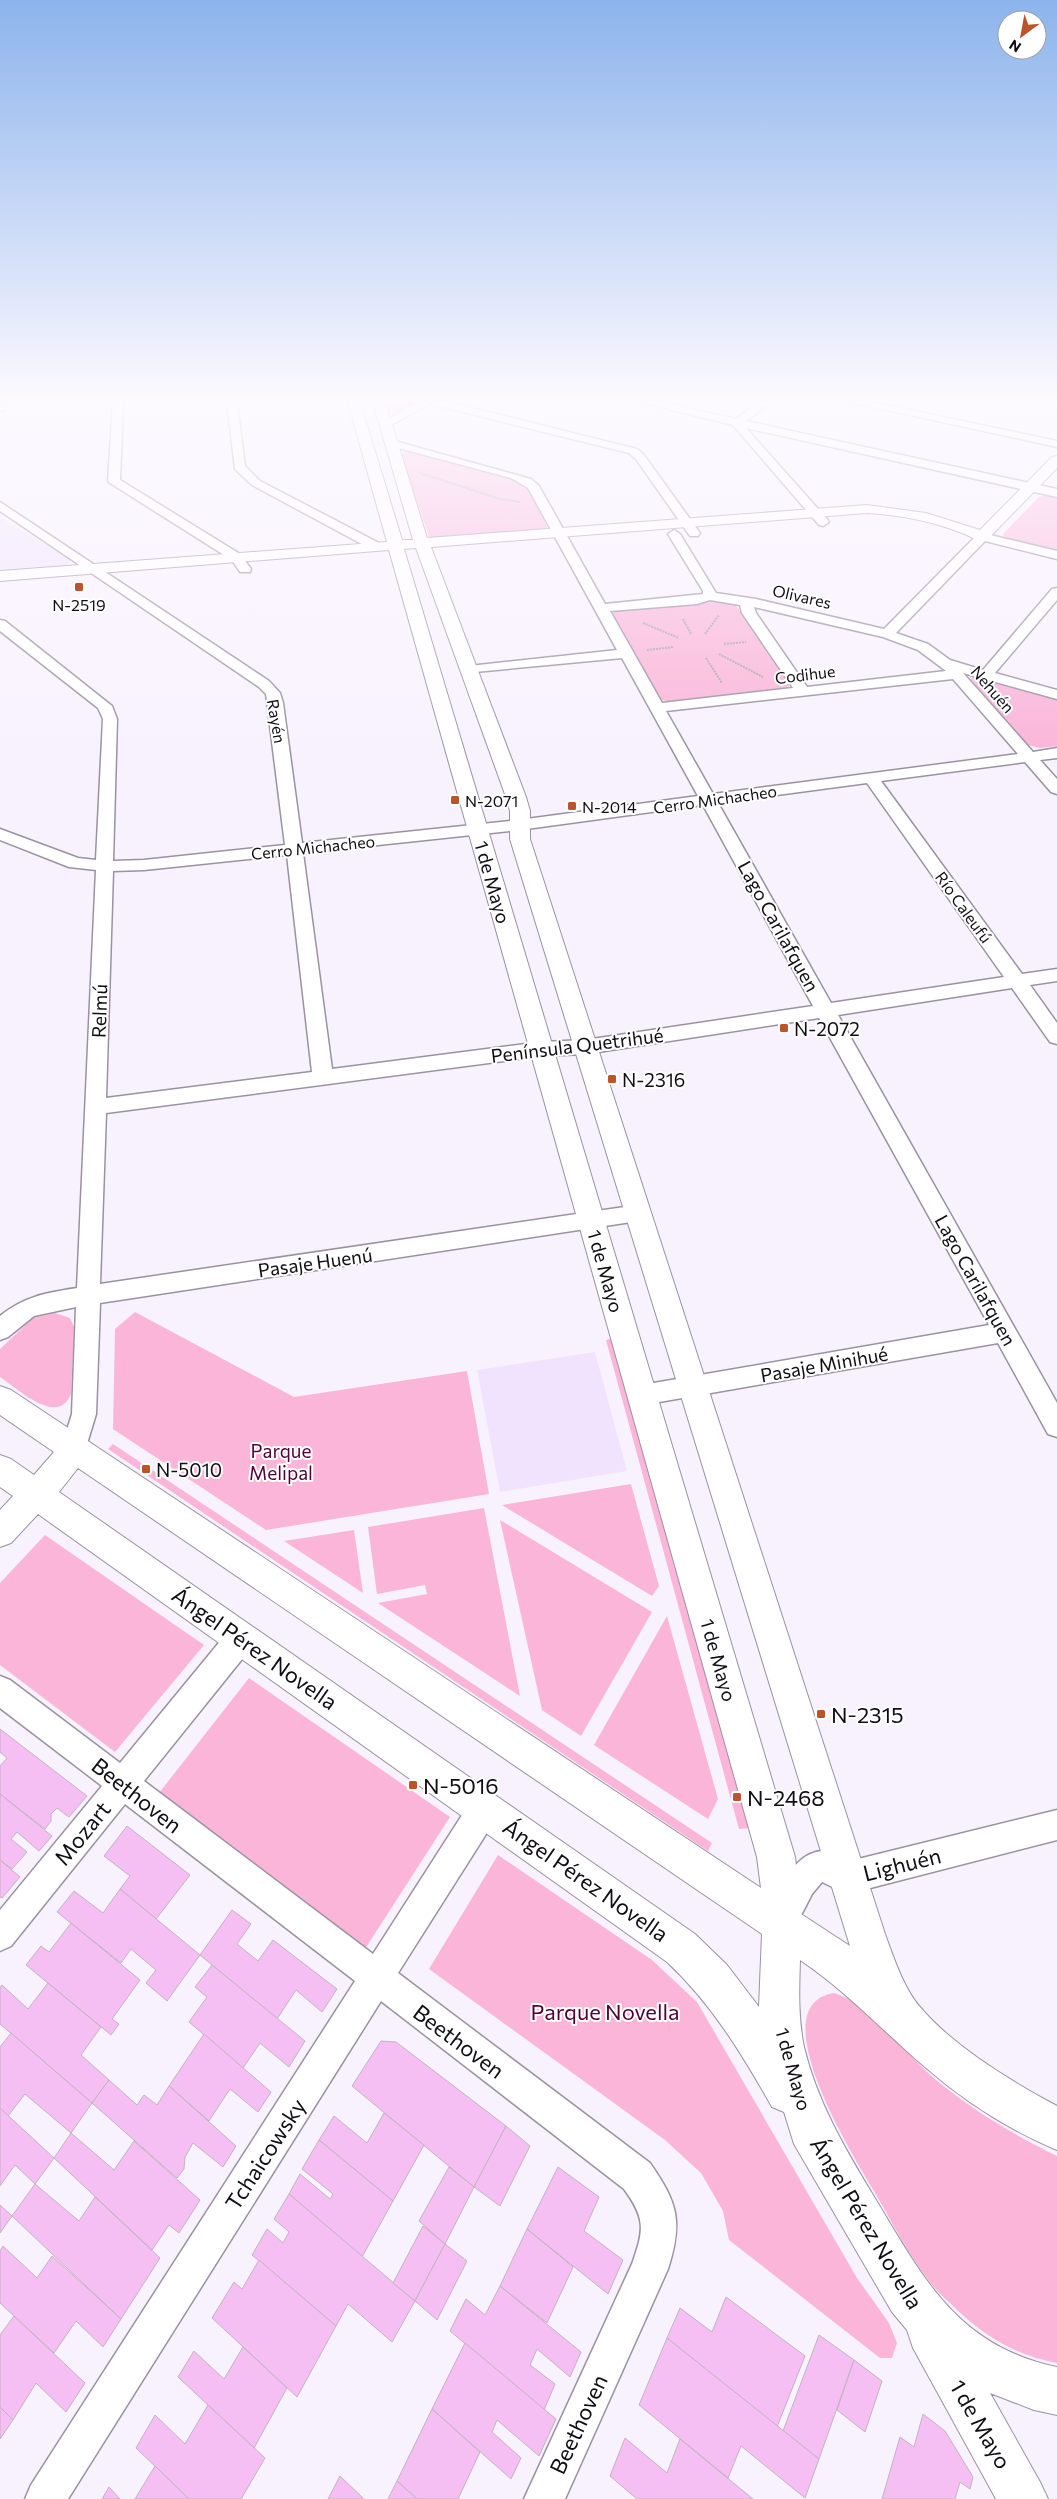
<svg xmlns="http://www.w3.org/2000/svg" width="1057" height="2499" font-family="Commissioner,sans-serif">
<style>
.built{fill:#f1e3fd}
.green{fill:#fab5d9}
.building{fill:#f6bff3;stroke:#c3b2c2}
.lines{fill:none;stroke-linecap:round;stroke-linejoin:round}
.street-casing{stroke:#9b91a3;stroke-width:3}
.secondary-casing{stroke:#9b91a3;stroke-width:2}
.path{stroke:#a9a4ae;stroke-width:2;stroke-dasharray:2 1;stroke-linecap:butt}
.street{fill:#fff;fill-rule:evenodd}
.secondary{fill:#fff;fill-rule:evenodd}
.poi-dot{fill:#bb542a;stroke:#fff;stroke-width:2}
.labels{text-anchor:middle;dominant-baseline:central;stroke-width:4;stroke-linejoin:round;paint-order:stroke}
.far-street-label{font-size:16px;fill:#100d13;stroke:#fff}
.far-poi-label{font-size:16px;fill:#100d13;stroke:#fff;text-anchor:start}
.street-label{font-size:19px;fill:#100d13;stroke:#fff}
.poi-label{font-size:19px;fill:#100d13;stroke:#fff;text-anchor:start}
.park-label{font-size:19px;fill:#510037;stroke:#fff}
.near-street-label{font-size:22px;fill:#100d13;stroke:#fff}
.near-poi-label{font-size:22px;fill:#100d13;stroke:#fff;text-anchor:start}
.near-park-label{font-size:22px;fill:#510037;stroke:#fff}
</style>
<rect width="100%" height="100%" fill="#f8f2fe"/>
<g class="built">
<polygon points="0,518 1,518 72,560 67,565 0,569"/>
<polygon points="595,1352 627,1471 500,1492 477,1370"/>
</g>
<g class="green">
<polygon points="386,402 419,402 394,413 389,411"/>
<polygon points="406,451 513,478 527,485 547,527 544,530 429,537 401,454"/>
<polygon points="1046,495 1057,496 1057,551 1012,541 1003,536 1004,533 1039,497"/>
<polygon points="724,601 736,605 789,682 789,687 784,690 673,702 661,700 613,613 620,610"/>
<polygon points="972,677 1057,699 1057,746 1040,748 1028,745 971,680"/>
<polygon points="135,1312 294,1397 467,1371 489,1494 266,1530 113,1429 115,1329"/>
<path d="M55,1313L70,1318L74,1327L71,1394C58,1427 18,1389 0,1377V1349L33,1318Z"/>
<polygon points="614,1338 751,1828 739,1829 606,1340"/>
<polygon points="113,1444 712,1843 708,1851 108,1449"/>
<polygon points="631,1484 659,1586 652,1596 502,1505"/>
<polygon points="484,1508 520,1696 378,1603 427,1594 425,1585 377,1594 368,1527"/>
<polygon points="500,1520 652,1612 581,1736 542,1710"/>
<polygon points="354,1530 363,1593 284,1541"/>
<polygon points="45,1535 204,1645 115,1752 0,1665 0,1583"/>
<polygon points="667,1616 718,1799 708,1819 594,1745"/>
<polygon points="249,1678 450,1817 365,1949 159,1793"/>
<polygon points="498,1855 652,1960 697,2002 857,2278 889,2323 897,2343 892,2358 880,2358 729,2240 723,2211 701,2173 665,2140 429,1969"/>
<path d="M834,1993C876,2006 902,2051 935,2079C972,2110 1014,2135 1057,2156V2363C1012,2354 982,2335 950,2303C942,2296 933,2287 927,2278C906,2251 891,2220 874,2191C856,2160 758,2005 834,1993Z"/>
</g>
<g class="building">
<polygon points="0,1729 87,1796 69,1817 57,1808 51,1814 51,1821 45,1829 0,1794 0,1766 7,1758 0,1752"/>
<polygon points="0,1794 52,1836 39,1851 17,1832 11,1839 27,1852 12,1869 0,1860"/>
<polygon points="127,1826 190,1875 156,1919 120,1889 130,1876 104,1856"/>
<polygon points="0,1860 20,1877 2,1898 0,1897"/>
<polygon points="120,1889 200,1955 167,2001 146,1983 156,1970 131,1949 121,1963 57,1912 74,1891 103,1913"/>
<polygon points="232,1910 251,1924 237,1944 258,1961 273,1940 337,1989 322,2012 296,1990 277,2019 200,1955"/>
<polygon points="71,1923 140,1980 112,2019 119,2024 111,2035 26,1965 41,1946 49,1952"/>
<polygon points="212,1965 305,2041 289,2067 260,2043 243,2068 189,2022 207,1997 195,1987"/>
<polygon points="48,1983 101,2027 81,2055 109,2080 92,2103 0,2024 0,1988 2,1985 28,2009"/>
<polygon points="11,2033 92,2103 71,2133 25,2094 8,2116 0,2108 0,2047"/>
<polygon points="204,2034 271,2092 258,2112 230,2089 209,2121 169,2086"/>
<polygon points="381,2041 396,2042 506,2126 474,2187 352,2086"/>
<polygon points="109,2080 137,2105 144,2095 157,2105 169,2086 236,2146 223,2167 193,2143 185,2157 184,2169 177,2178 92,2103"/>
<polygon points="0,2108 54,2158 35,2184 15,2165 0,2186"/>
<polygon points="384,2113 424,2145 393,2201 319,2140 334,2116 367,2143"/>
<polygon points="506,2126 530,2146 500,2206 474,2187"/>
<polygon points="71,2133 114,2170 134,2141 200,2200 179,2233 169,2225 152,2250 54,2158"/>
<polygon points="319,2140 393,2201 362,2257 289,2194 300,2174 330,2199 333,2194 302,2169"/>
<polygon points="449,2167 474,2187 445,2244 419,2221"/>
<polygon points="558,2167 599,2197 584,2231 623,2260 608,2294 527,2229"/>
<polygon points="35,2184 79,2221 95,2197 160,2258 121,2319 12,2216"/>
<polygon points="289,2194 415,2301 392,2342 348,2304 336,2326 252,2255 267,2229 283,2243 289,2232 274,2219"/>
<polygon points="0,2205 12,2216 0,2233"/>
<polygon points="423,2226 445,2244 415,2301 393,2283"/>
<polygon points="527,2229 573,2267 547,2323 500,2286"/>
<polygon points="445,2244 467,2261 437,2320 415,2301"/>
<polygon points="3,2246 37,2278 52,2256 121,2319 103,2347 76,2321 54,2353 0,2303 0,2251"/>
<polygon points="259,2260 336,2326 297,2397 212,2318 234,2282 242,2289"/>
<polygon points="500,2286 581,2352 570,2377 537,2349 530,2365 555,2384 544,2410 450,2331 466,2299 485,2315"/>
<polygon points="726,2297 805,2356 777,2427 667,2338 680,2308 712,2332"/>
<polygon points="14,2316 85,2383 66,2412 36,2383 13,2420 0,2407 0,2335"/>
<polygon points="819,2335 854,2360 819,2459 783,2431"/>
<polygon points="667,2338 819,2459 805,2498 741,2446 728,2478 639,2405"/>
<polygon points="465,2343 556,2419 539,2456 497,2420 492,2432 521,2458 511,2479 432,2409"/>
<polygon points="243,2347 287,2388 254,2448 178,2377 194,2351 224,2379"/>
<polygon points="854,2360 882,2381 865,2432 837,2410"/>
<polygon points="208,2405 265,2458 241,2499 189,2499 136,2448 155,2415 185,2444"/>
<polygon points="0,2407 13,2420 0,2439"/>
<polygon points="432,2409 480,2452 458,2499 417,2499 397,2481"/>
<polygon points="923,2414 945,2431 973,2477 970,2489 960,2482 955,2499 882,2499 900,2437 914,2447"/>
<polygon points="625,2438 667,2473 680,2439 753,2499 637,2499 610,2476"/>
<polygon points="155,2466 189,2499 135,2499"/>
<polygon points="340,2476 364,2499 328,2499"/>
<polygon points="397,2481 417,2499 388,2499"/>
<polygon points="109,2487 120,2499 102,2499"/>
</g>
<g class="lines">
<defs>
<g id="street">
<polygon points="0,402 6,402 4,410 0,411"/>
<polygon points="113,402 123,402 120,480 240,554 251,569 250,572 240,572 232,560 110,483 108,481"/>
<polygon points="227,402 237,402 245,466 260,481 379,543 381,546 379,549 371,549 252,485 235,469"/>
<polygon points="418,402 448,402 637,449 644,455 700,533 698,536 690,536 636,459 629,453 430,404 389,426 381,426 380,424"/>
<polygon points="640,402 661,402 736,419 759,402 771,402 746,421 1057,489 1057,497 746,428 827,519 829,522 823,526 819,525 733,425"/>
<polygon points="850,402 872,402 1057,441 1057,447"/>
<path d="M391,440L531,479L539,486L605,604L703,594V591L668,534L674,530L680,534L716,593L756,599L884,629L978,534L982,533L1057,551V559L985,541L896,633L928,644L950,660L983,670L1052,589L1057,588V600L995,673L1057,690V699L963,673L1033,752L1057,748V758L1040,760L1057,779V794L1051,792L1025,762L881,781L1022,974L1057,969V981L1030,985L1057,1023V1044L1050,1042L1012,988L838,1015L1057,1403V1437L1048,1434L998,1343L642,1405L633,1402L630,1395L633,1388L642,1385L989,1325L819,1018L585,1054L542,1056L106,1113L100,1284L638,1205L646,1207L649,1213L646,1219L638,1221L100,1303L96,1414L83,1457L74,1460L65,1457L61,1449L72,1414L76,1307L34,1316L8,1337L0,1340V1316C25,1296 46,1293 77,1288L96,870L69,867L0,840V829L78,858L96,860L103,719L98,708L0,631V620L5,621L112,706L117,719L113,861L144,860L285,845L266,694L259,687L0,511V502L269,681L280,693L283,703L302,843L519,820L698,796L622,658L464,673L462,670L469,666L617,650L528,488L511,478L387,445V441ZM710,600L740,605L742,613L793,688L662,703L610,611L697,604ZM754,607L883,637L918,650L946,671L807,687L756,613ZM953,679L1018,754L713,794L666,711ZM867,783L1004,977L831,1003L718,803ZM703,805L813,1006L585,1040L542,1042L332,1069L303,853L519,830ZM287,855L312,1072L106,1098L113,871L144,870Z"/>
<path d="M241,1624L251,1628L255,1638L251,1648L144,1781L373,1954L473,1798L484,1794L495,1798L499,1809L495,1820L398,1973L650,2163C678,2203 683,2222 668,2269L565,2499H524L632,2264C644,2230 646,2219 624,2189L381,2001L68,2499H25L31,2485L355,1981L125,1804L11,1946L0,1951V1910L102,1786L0,1708V1676L10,1680L120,1763L231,1628Z"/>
<path d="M1057,1810V1840L847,1894L822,1882L812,1894L795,1927L784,1932L773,1927L768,1916C782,1881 805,1829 850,1861Z"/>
</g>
<path id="secondary" d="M348,402H360L402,540H413L373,402H385L427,538L867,505L926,513L980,530L1052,457L1057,456V468L987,540C978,543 971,536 962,533C932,521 899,515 867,513L431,547L526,797L530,811V839L885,1934C893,1956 904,1989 920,2007C953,2046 1012,2082 1057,2106V2150C1009,2130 964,2101 925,2067C883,2031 846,1991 800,1960C799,1989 798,2018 804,2047C817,2101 844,2147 873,2195C922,2276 956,2346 1057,2367V2415L1034,2410L990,2393L1040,2482L1048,2499H996L913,2348L907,2330L892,2312L794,2144L784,2112L772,2107C742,2054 712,2004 667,1962L38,1514L11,1543L0,1547V1510L13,1496L0,1487V1455L11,1459L34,1475L54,1452L0,1415V1386L11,1390L761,1888L757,1857L389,550L0,581V571L387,542ZM416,548L506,797L510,811V839L850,1946L801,1914L795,1857L404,549ZM78,1468L762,1934L759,2007L727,1965L695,1934L59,1492Z"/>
</defs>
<use href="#street" class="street-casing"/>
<use href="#secondary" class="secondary-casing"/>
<g class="path">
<polyline points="420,473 500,499 520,502"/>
<polyline points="683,619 691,634"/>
<polyline points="643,623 679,638"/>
<polyline points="705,634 719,615"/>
<polyline points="724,644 746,642"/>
<polyline points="647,650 674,647"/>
<polyline points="719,654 763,677"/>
<polyline points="706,658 722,683"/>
</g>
<use href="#street" class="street"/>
<use href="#secondary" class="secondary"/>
</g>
<linearGradient id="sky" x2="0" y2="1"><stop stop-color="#8cb4ec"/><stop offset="0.53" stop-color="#fcf9ff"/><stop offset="1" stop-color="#fcf9ff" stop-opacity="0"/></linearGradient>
<rect width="1057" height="752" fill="url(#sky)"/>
<g class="poi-dot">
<rect x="74" y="582" width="10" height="10" rx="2.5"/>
<rect x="450" y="795" width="10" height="10" rx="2.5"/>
<rect x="567" y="801" width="10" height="10" rx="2.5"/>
<rect x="779" y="1023" width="10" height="10" rx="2.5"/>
<rect x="607" y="1074" width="10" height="10" rx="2.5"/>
<rect x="141" y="1464" width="10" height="10" rx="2.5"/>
<rect x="816" y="1709" width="10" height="10" rx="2.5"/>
<rect x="408" y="1780" width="10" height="10" rx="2.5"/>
<rect x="732" y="1792" width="10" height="10" rx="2.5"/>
</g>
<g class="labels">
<g class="far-street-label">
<text transform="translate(802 596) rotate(13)">Olivares</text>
<text transform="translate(805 674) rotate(-7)">Codihue</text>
<text transform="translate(993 689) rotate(49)">Nehuén</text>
<text transform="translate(277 721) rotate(80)">Rayén</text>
<text transform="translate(715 799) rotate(-8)">Cerro Michacheo</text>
<text transform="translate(313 847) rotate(-6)">Cerro Michacheo</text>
<text transform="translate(964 907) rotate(54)">Río Caleufú</text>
</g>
<g class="far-poi-label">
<text x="79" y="604" text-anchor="middle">N-2519</text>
<text x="465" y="800">N-2071</text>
<text x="582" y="806">N-2014</text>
</g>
<g class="street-label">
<text transform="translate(493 882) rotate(74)">1 de Mayo</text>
<text transform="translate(779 926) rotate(61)">Lago Carilafquen</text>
<text transform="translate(99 1011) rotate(-88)">Relmú</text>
<text transform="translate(577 1045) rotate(-7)">Península Quetrihué</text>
<text transform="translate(315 1262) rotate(-8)">Pasaje Huenú</text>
<text transform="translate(606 1271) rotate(74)">1 de Mayo</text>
<text transform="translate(976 1280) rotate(61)">Lago Carilafquen</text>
<text transform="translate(824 1364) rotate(-10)">Pasaje Minihué</text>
<text transform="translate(719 1660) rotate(74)">1 de Mayo</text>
<text transform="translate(794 2069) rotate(74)">1 de Mayo</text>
</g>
<g class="poi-label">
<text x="794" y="1028">N-2072</text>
<text x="622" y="1079">N-2316</text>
<text x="156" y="1469">N-5010</text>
</g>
<g class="park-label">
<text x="281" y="1450">Parque<tspan x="281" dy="22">Melipal</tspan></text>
</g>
<g class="near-street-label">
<text transform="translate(255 1648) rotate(35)">Ángel Pérez Novella</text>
<text transform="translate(137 1795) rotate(38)">Beethoven</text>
<text transform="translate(82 1833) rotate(-51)">Mozart</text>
<text transform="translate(902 1864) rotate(-14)">Lighuén</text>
<text transform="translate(586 1880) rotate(35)">Ángel Pérez Novella</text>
<text transform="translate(459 2041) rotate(37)">Beethoven</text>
<text transform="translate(265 2154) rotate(-57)">Tchaicowsky</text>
<text transform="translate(867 2223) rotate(59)">Ángel Pérez Novella</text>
<text transform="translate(578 2424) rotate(-65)">Beethoven</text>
<text transform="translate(981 2424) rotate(60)">1 de Mayo</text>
</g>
<g class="near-poi-label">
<text x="831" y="1714">N-2315</text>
<text x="423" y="1785">N-5016</text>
<text x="747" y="1797">N-2468</text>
</g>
<g class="near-park-label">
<text x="605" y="2011">Parque Novella</text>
</g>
</g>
<g transform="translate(1022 35) rotate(212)"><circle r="24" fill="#ffffff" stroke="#9f9ea1"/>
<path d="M0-4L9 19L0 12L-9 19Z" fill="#bb542a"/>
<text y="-8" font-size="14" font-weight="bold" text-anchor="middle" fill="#100d13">N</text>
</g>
</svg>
